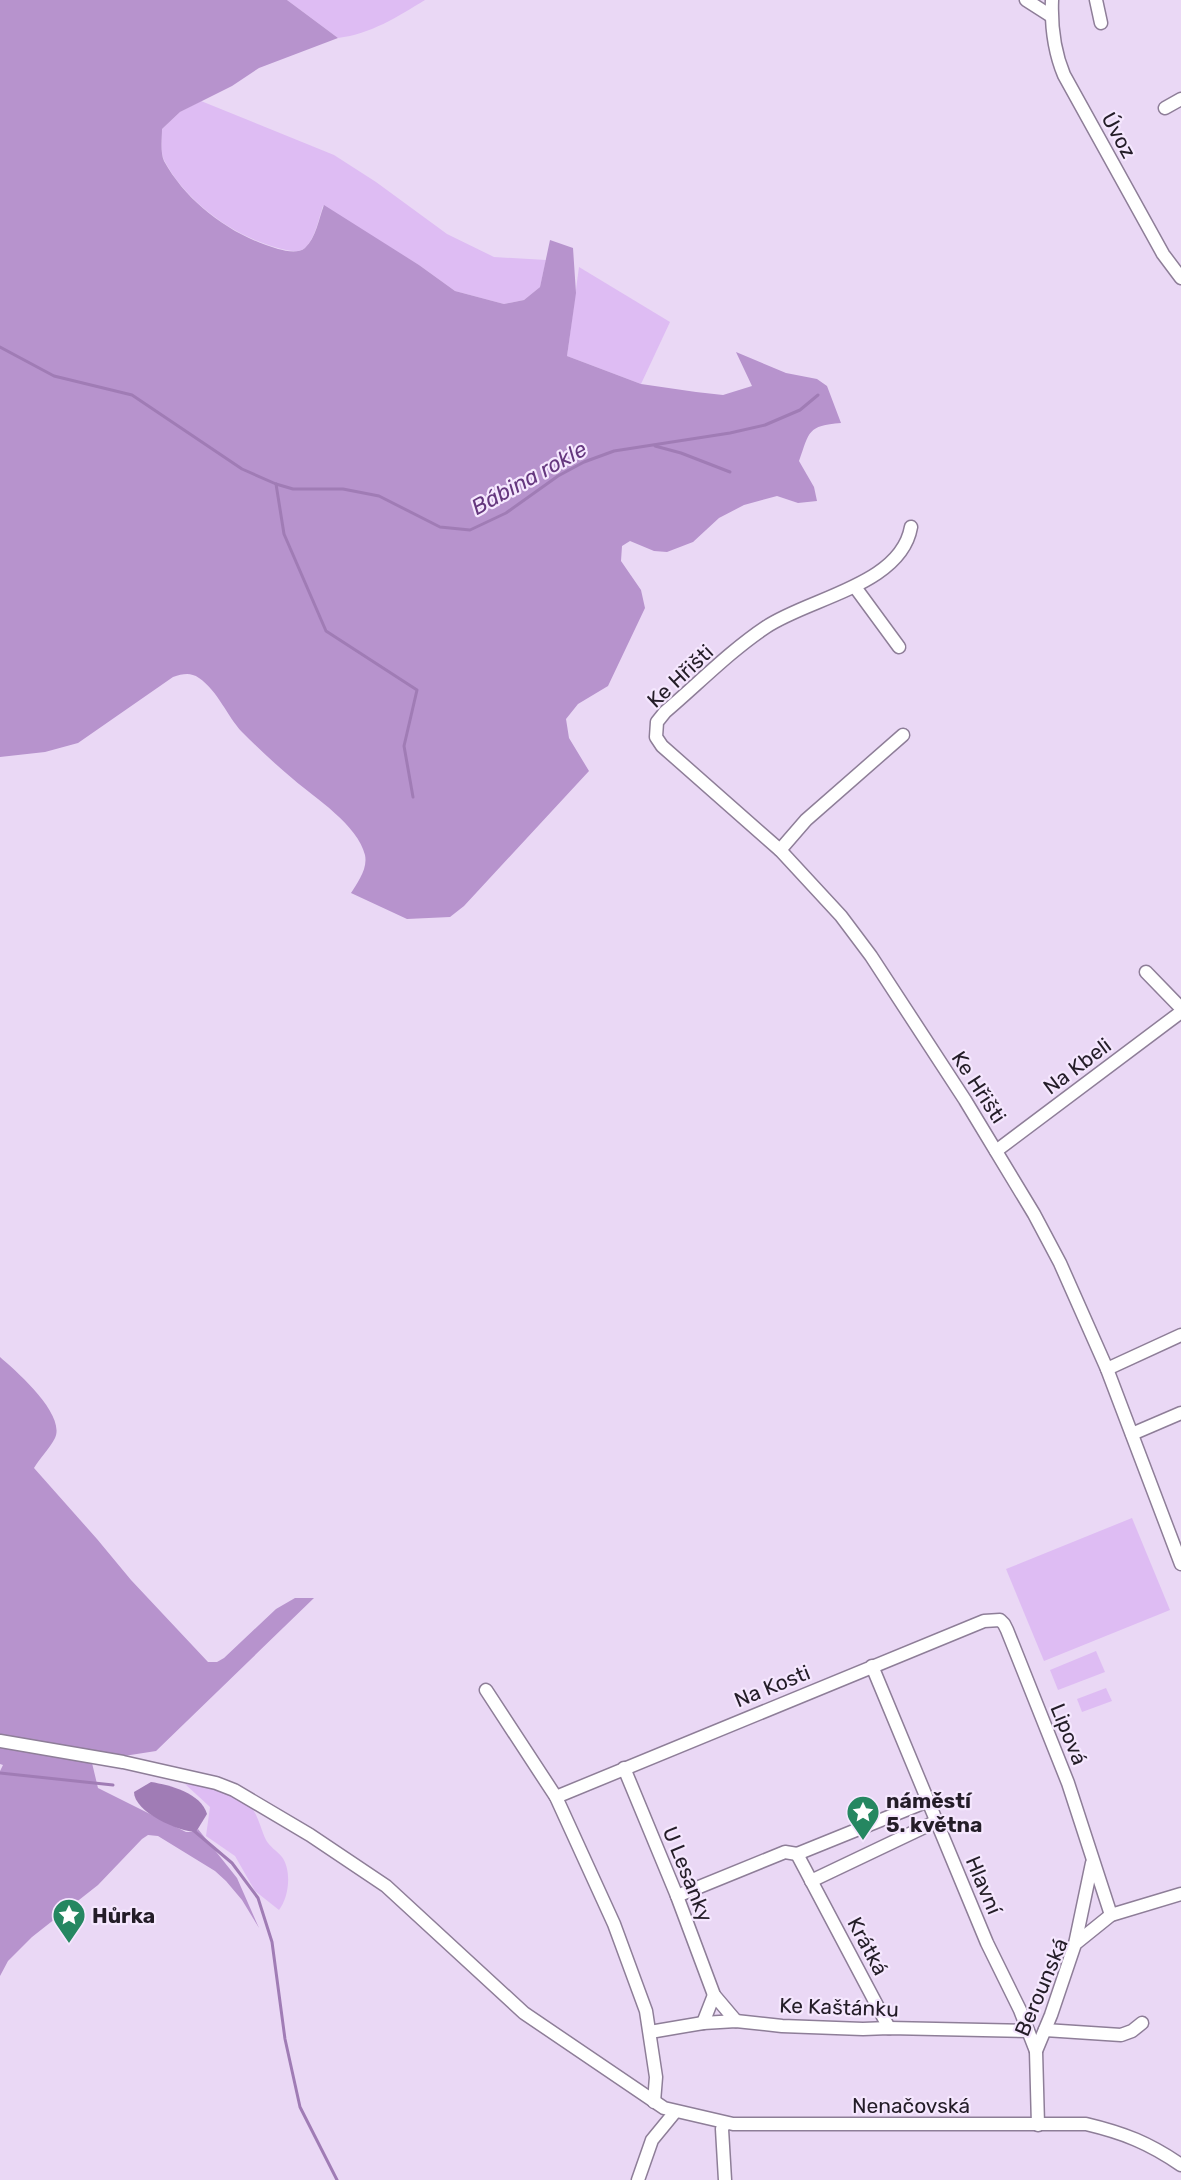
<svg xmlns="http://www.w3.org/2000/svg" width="1181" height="2180" font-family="Rubik,sans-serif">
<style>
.green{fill:#debcf3}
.forest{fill:#b793cd}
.water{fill:#a07cb5}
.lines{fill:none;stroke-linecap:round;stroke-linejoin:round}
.stream{stroke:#a07cb5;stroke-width:3}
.minor-casing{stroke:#8e7e98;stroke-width:15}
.minor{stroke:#fff;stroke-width:12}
.labels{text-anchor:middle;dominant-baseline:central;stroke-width:4.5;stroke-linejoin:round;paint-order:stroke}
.street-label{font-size:21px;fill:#241d28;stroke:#f5e7fe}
.poi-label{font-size:21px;font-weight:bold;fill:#241d28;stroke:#f5e7fe;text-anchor:start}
.water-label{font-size:22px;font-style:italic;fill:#65377e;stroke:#f5e7fe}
</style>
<rect width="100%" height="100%" fill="#ead8f5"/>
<g class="green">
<path d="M287,0H425C397,17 371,34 338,38Z"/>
<path d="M201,101L334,155L376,182L447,234L494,257L546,260L540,287L524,300L504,304L455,291L419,265L323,206C319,218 315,239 305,248C298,254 286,250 278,248C233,236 186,202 164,160C160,152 162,138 162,129L180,112Z"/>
<polygon points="579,267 670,322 641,384 567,356"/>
<polygon points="1132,1518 1170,1610 1044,1661 1006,1569"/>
<polygon points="1096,1651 1105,1672 1058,1690 1050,1670"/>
<polygon points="1106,1688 1112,1701 1082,1712 1077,1699"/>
<path d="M185,1784C204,1786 236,1792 250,1806C258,1814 261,1830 266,1840C270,1847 277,1851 282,1857C292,1871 289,1897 279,1910L255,1891L235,1856L206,1836L210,1807Z"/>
</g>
<g class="forest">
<path d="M0,0H287L338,38L259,68L232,86L180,112L162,129C162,138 160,152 164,161C187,203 232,236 278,249C286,251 298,254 305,248C316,238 319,218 324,205L419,265L455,291L504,304L524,300L540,287L550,240L573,248L576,293L567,356L641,384L696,392L723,395L752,386L736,352L786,373L817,379L827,386L841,423C807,426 810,431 799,461L814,487L817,501L798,503L777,496L744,505L719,518L693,542L667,552L654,551L630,541L622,546L621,561L641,590L645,608L608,686L578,704L566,719L569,738L589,771L464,906L450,917L407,919L351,893C357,883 368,869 365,855C358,825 315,798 293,779C275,764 259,749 242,732C227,716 218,691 199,678C190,672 183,674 173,677L78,743L45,752L0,757Z"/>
<path d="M0,1357C16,1371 66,1414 55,1438C50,1448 40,1458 34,1468L97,1539L131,1580L208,1662H217L224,1658L276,1609L295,1598H314L156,1751L124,1756L11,1738L0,1734Z"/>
<polygon points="0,1747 92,1763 98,1788 186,1832 196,1832 198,1829 237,1878 259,1928 242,1900 226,1881 215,1871 158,1836 148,1835 142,1839 98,1885 32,1937 8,1961 0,1976 0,1771 3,1765 0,1764"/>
</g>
<path class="water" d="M151,1782C170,1785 201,1793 207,1814L196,1832C179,1832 134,1812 134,1792Z"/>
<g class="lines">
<g class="stream">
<polyline points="0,347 54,376 132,395 242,469 276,484 293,489 343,489 379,496 440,527 470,530 506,513 558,476 584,462 614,451 730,433 765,425 800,410 818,395"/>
<polyline points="655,446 681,453 730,472"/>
<polyline points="276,484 284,534 326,631 417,690 404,746 413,797"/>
<polyline points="0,1773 113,1785"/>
<polyline points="193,1830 232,1863 258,1898 272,1942 285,2039 300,2107 337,2180"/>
</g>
<defs>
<g id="minor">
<polyline points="1026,0 1051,16"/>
<path d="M1052,0C1051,26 1054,51 1064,75L1163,254L1181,278"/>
<polyline points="1096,0 1101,23"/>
<polyline points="1165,108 1181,99"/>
<path d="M911,527C901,585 809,598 766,627C730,651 698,684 665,712L657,722L656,737L662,746L780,850L841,916L871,956L965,1100L1034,1214L1060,1263L1107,1369L1181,1564"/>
<polyline points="855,587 899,647"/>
<polyline points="780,850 806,820 903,735"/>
<polyline points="1146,972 1181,1008"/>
<polyline points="996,1151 1181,1012"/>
<polyline points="1107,1369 1181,1335"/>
<polyline points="1132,1434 1181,1413"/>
<polyline points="872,1666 987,1943 1020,2010 1036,2051"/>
<polyline points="486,1690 556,1797 614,1924 646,2011 656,2077 654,2102"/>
<path d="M0,1741L123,1762L216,1783L234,1790L310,1835L386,1886L524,2013L664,2108L733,2124H1086C1124,2133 1149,2143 1181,2165"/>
<polyline points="624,1768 677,1896 714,1995 736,2021"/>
<polyline points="556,1797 984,1621 1000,1620 1004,1624 1007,1630 1068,1783 1111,1915"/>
<polyline points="797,1854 889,2028"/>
<polyline points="797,1854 928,1801"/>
<polyline points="811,1881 937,1821"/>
<polyline points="677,1896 785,1852 797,1854"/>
<polyline points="1075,1944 1092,1863"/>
<polyline points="703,2023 714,1995"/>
<polyline points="1045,2030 1121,2035 1132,2031 1142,2023"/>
<polyline points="650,2032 703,2023 736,2021 782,2026 863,2029 889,2028 1028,2031"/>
<polyline points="725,2123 722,2129 725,2180"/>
<polyline points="1038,2125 1036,2051 1051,2015 1075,1944 1111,1915 1181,1894"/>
<polyline points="638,2180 652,2140 675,2112"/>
</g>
</defs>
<use href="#minor" class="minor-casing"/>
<use href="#minor" class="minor"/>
</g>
<defs>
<symbol id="sight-pin" viewBox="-11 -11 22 30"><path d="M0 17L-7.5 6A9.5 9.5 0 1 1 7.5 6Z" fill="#258761" stroke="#f5e7fe"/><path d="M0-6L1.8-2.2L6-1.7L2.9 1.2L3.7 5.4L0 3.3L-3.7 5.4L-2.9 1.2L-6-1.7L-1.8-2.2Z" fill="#fff"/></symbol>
</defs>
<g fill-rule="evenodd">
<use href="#sight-pin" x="844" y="1793" width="38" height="52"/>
<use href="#sight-pin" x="50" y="1896" width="38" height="52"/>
</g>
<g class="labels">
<g class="street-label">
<text transform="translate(1119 135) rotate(61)">Úvoz</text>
<text transform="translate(680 676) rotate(-43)">Ke Hřišti</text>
<text transform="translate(1077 1066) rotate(-37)">Na Kbeli</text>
<text transform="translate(979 1087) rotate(57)">Ke Hřišti</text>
<text transform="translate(772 1686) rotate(-22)">Na Kosti</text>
<text transform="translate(1069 1734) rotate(68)">Lipová</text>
<text transform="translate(688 1874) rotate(68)">U Lesanky</text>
<text transform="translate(984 1885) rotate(67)">Hlavní</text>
<text transform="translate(868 1946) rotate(62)">Krátká</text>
<text transform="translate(1041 1987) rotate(-67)">Berounská</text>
<text transform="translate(839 2007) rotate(2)">Ke Kaštánku</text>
<text x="911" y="2105">Nenačovská</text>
</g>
<g class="poi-label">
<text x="886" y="1800">náměstí<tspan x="886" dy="24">5. května</tspan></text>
<text x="92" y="1915">Hůrka</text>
</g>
<g class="water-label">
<text transform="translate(529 478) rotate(-29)">Bábina rokle</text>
</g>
</g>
</svg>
